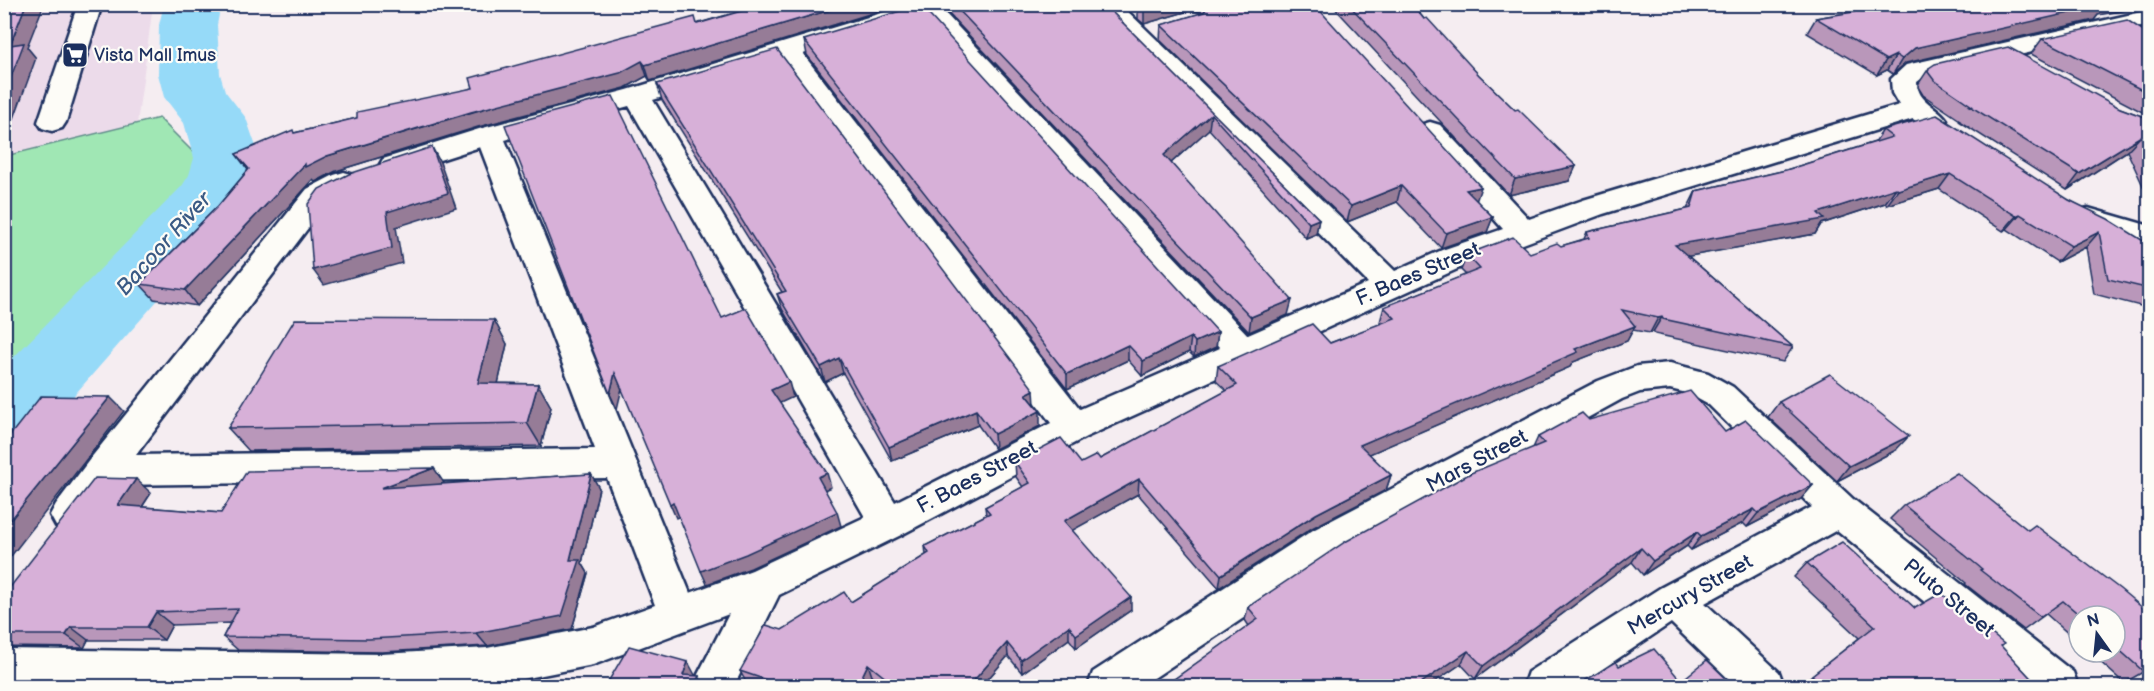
<svg xmlns="http://www.w3.org/2000/svg" width="2154" height="691" font-family="'Balsamiq Sans',sans-serif">
<style>
.built{fill:#ecdbea}
.green{fill:#a0e7b4;stroke:#5e8b89;stroke-width:1.5}
.lines{fill:none;stroke-linecap:round;stroke-linejoin:round}
.river{fill:#96daf8;fill-rule:evenodd}
.minor-casing{stroke:#1b2f5e;stroke-width:5}
.minor{fill:#fdfcf7;fill-rule:evenodd}
.wall{fill:#b997ba;stroke:#1b2f5e;stroke-width:1.5}
.shaded-wall{fill:#967b97;stroke:#1b2f5e;stroke-width:1.5}
.building{fill:#d7b0d8;stroke:#1b2f5e;stroke-width:1.5}
.labels{text-anchor:middle;dominant-baseline:central;stroke-width:4.5;stroke-linejoin:round;paint-order:stroke}
.far-poi-label{font-size:18px;fill:#1b2f5e;stroke:#fdfcf7;text-anchor:start}
.street-label{font-size:21px;fill:#1b2f5e;stroke:#fdfcf7}
.water-label{font-size:22px;font-style:italic;fill:#3a5a84;stroke:#fdfcf7}
</style>
<rect width="100%" height="100%" fill="#f5edf1"/>
<filter id="ink" filterUnits="userSpaceOnUse"><feTurbulence type="fractalNoise" baseFrequency=".0167" numOctaves="2"/><feDisplacementMap in="SourceGraphic" scale="12" xChannelSelector="R" yChannelSelector="G"/><feConvolveMatrix kernelMatrix="1 2 1 2 8 2 1 2 1" color-interpolation-filters="sRGB"/></filter>
<g filter="url(#ink)">
<polygon class="built" points="4,5 153,5 137,124 5,156"/>
<polygon class="green" points="159,118 207,166 202,182 5,388 5,156"/>
<g class="lines">
<polygon class="river" points="164,4 221,4 217,25 220,74 225,91 246,118 260,158 255,176 230,218 33,442 4,451 4,367 182,186 189,175 194,158 184,123 164,97 158,74 159,25"/>
<defs>
<g id="minor">
<polygon points="78,4 102,4 66,122 62,128 52,131 42,128 38,122"/>
<path d="M911,4H951L943,11L1248,335L1368,283L1093,4H1120L1395,271L1442,250L1503,229L1420,137L1416,131L1420,125L1430,122L1440,125L1529,219L1583,200L1899,105L1892,93L1891,79L1906,65L2150,10V25L1924,77L1917,82C1918,103 1937,105 1947,120L1943,126C1930,129 1923,126 1913,119L1603,214L1464,266L1086,437L901,535L779,595L734,686H692L729,614L593,665L487,686H4V649L382,654L487,648L593,627L655,605L607,478L114,485L82,526L69,531L56,526L50,515L56,504L90,459L307,189L334,175L344,172L354,175L359,182L354,189L327,203L136,455L595,449L480,147L393,175L383,173L379,166L383,159L479,129L627,90ZM922,17L1220,348L1080,409L803,54ZM781,61L1051,423L895,502L653,100ZM629,106L865,517L752,570L690,593L505,140Z"/>
<path d="M2088,208L2150,226V247C2129,242 2084,236 2073,218L2077,211Z"/>
<polygon points="1670,363 1708,373 1733,387 1853,499 2073,672 2078,686 2027,686 1837,530 1705,603 1779,672 1784,686 1736,686 1671,623 1577,686 1523,686 1528,672 1660,588 1812,507 1709,405 1687,393 1670,389 1640,392 1622,399 1339,554 1142,686 1088,686 1093,672 1313,530 1598,381 1637,366"/>
</g>
</defs>
<use href="#minor" class="minor-casing"/>
<use href="#minor" class="minor"/>
</g>
<g class="wall">
<polygon points="765,4 902,4 650,81 647,76 625,88 478,127 336,171 315,182 313,180 197,306 154,299 140,284 218,206 248,170 236,154 294,133 357,118 473,88"/>
<polygon points="946,4 1093,4 1095,11 1108,8 1319,219 1316,234 1306,238 1209,129 1171,163 1288,315 1249,332 946,11"/>
<polygon points="1138,4 1314,4 1476,201 1493,217 1487,232 1441,248 1397,202 1347,222 1160,40 1161,25 1202,13 1192,10 1144,24 1138,19"/>
<polygon points="1331,4 1412,4 1424,19 1479,75 1515,110 1576,166 1569,181 1509,195"/>
<polygon points="1852,9 2098,15 2094,20 1906,63 1893,74 1887,70 1877,75 1807,33 1816,18 1850,12"/>
<polygon points="2150,35 2150,116 2031,54 2042,39"/>
<polygon points="804,40 1218,332 1216,347 1194,357 1189,352 1142,376 1128,360 1067,389 807,55"/>
<polygon points="1929,68 2120,108 2150,119 2150,201 2127,151 2067,190 1959,121 1960,120 1923,95 1918,87 1919,83"/>
<polygon points="657,84 1035,404 1040,426 995,449 978,425 892,461 843,373 825,382 782,309 777,294 782,292 662,100"/>
<polygon points="1883,130 2069,200 2150,245 2150,305 2146,304 2144,307 2094,294 2086,247 2057,262 2007,229 2003,231 1939,189 1887,205 1885,203 1821,224 1815,234 1688,256 1793,347 1783,362 1655,334 1653,332 1650,333 1633,330 1627,341 1573,362 1570,367 1369,454 1391,475 1386,490 1312,528 1219,588 1138,494 1072,530 1131,610 1076,648 1069,639 1022,673 1008,656 981,687 885,687 872,676 867,687 754,687 747,684 740,671 782,630 851,602 926,555 925,546 986,515 985,507 1023,487 1016,477 1015,462 1081,463 1100,459 1227,391 1216,381 1218,366 1330,343 1381,324 1380,322 1384,307 1466,275 1461,270 1467,255 1530,253 1561,246 1584,239 1587,232 1687,209 1696,191 1786,170 1875,142"/>
<polygon points="494,320 507,344 498,383 538,384 551,407 541,446 249,451 228,428"/>
<polygon points="1779,402 1896,450 1837,481 1768,417"/>
<polygon points="1589,420 1725,432 1813,485 1801,499 1747,527 1743,523 1691,550 1687,546 1643,575 1632,562 1475,679 1461,664 1427,687 1163,687 1249,626 1245,620 1248,607 1533,448 1538,437"/>
<polygon points="591,474 599,488 582,563 588,573 572,629 487,646 382,652 238,650 223,637 230,623 172,625 164,640 88,640 84,648 4,647 4,595 151,493 142,507 221,513 444,483 440,484"/>
<polygon points="1904,505 2028,530 2150,614 2150,668 2124,683 2089,652 2115,652 2115,616 2079,616 2079,643 2046,614 2024,630 1965,584 1966,583 1890,519"/>
<polygon points="1807,563 1915,608 2001,646 2039,687 1799,687 1812,675 1859,638 1794,577"/>
<polygon points="1619,666 1681,681 1735,687 1581,687 1586,680"/>
</g>
<g class="shaded-wall">
<polygon points="26,4 44,4 27,47 36,58 4,146 4,95 10,45"/>
<polygon points="850,4 902,4 650,81 645,65"/>
<polygon points="1161,4 1193,4 1192,10 1144,24 1144,9"/>
<polygon points="2098,4 2150,4 2150,6 2098,15 2094,20 1906,63 1893,74 1902,59 1915,48"/>
<polygon points="1896,55 1887,70 1877,75 1886,60"/>
<polygon points="642,61 647,76 625,88 478,127 336,171 315,182 313,180 197,306 185,290 305,164 327,156"/>
<polygon points="1211,114 1209,129 1162,171 1164,155"/>
<polygon points="2141,136 2127,151 2067,190 2079,174"/>
<polygon points="432,147 440,162 456,208 396,227 402,263 324,285 313,270 387,212"/>
<polygon points="1576,166 1569,181 1509,195 1515,179"/>
<polygon points="1950,174 1939,189 1887,205 1898,190"/>
<polygon points="1401,186 1397,202 1347,222 1351,206"/>
<polygon points="1481,187 1476,202 1466,190"/>
<polygon points="1896,188 1885,203 1821,224 1815,234 1667,260 1675,245 1818,213"/>
<polygon points="2020,214 2007,229 2003,231 2016,216"/>
<polygon points="1493,217 1487,232 1441,248 1446,233"/>
<polygon points="1319,219 1316,234 1306,238 1309,223"/>
<polygon points="2099,232 2086,247 2057,262 2071,246"/>
<polygon points="1292,300 1288,315 1249,332 1251,317"/>
<polygon points="1662,317 1653,332 1650,333 1658,318"/>
<polygon points="494,320 507,344 493,406 478,383"/>
<polygon points="1635,326 1627,341 1573,362 1570,367 1356,460 1360,445 1575,349"/>
<polygon points="1218,332 1216,347 1194,357 1195,342"/>
<polygon points="1191,337 1189,352 1142,376 1143,361"/>
<polygon points="1128,345 1128,360 1067,389 1067,374"/>
<polygon points="839,358 843,373 825,382 821,367"/>
<polygon points="615,373 622,388 617,409 610,394"/>
<polygon points="789,382 793,397 776,405 771,390"/>
<polygon points="538,384 551,407 541,446 527,423"/>
<polygon points="1034,390 1035,405 1026,394"/>
<polygon points="110,397 124,411 4,565 4,528"/>
<polygon points="976,410 978,425 892,461 889,447"/>
<polygon points="1040,411 1040,426 995,449 994,434"/>
<polygon points="1909,436 1896,450 1837,481 1849,466"/>
<polygon points="434,468 444,483 392,502 381,488"/>
<polygon points="827,473 831,487 822,491 818,477"/>
<polygon points="591,474 599,488 582,563 588,573 572,629 487,646 476,633 570,560"/>
<polygon points="1391,475 1386,490 1312,528 1219,588 1221,575 1316,514"/>
<polygon points="136,479 151,493 134,519 118,505"/>
<polygon points="1139,479 1138,494 1064,535 1064,521"/>
<polygon points="1813,485 1801,499 1747,527 1758,513"/>
<polygon points="673,502 680,516 676,518 670,504"/>
<polygon points="1754,509 1743,523 1691,550 1701,536"/>
<polygon points="837,512 841,526 751,568 707,584 701,571"/>
<polygon points="1697,532 1687,546 1643,575 1653,561"/>
<polygon points="1641,548 1632,562 1475,679 1483,666"/>
<polygon points="1131,597 1131,610 1076,648 1076,635"/>
<polygon points="156,612 172,625 164,640 147,627"/>
<polygon points="1069,626 1069,639 1022,673 1021,660"/>
<polygon points="71,627 88,640 84,648 66,635"/>
<polygon points="1007,643 1008,656 981,687 968,687"/>
<polygon points="1468,651 1461,664 1427,687 1415,687"/>
<polygon points="688,662 695,675 691,687 683,675"/>
<polygon points="868,664 872,676 867,687 857,687"/>
<polygon points="699,676 705,687 693,687"/>
<polygon points="4,680 15,687 4,687"/>
</g>
<g class="building">
<polygon points="4,4 26,4 10,45 24,43 4,95"/>
<polygon points="765,4 850,4 645,65 642,61 620,73 471,112 327,156 305,167 305,164 185,290 140,284 218,206 249,169 236,154 293,130 294,133 357,118 357,112 473,88 470,78 680,21 695,17 697,24"/>
<polygon points="953,4 1093,4 1095,11 1108,8 1319,219 1309,223 1211,114 1164,155 1292,300 1251,317"/>
<polygon points="1139,4 1161,4 1144,9"/>
<polygon points="1209,4 1314,4 1481,187 1466,190 1493,217 1446,233 1401,186 1351,206 1161,25 1204,12"/>
<polygon points="1348,4 1412,4 1424,19 1427,18 1479,75 1515,110 1518,109 1576,166 1515,179"/>
<polygon points="1882,4 2104,4 2105,5 1915,48 1902,59 1896,55 1886,60 1816,18 1854,12 1852,9"/>
<polygon points="920,5 1218,332 1195,342 1191,337 1143,361 1128,345 1067,374 804,40"/>
<polygon points="2127,20 2150,35 2150,94 2042,39"/>
<polygon points="2008,47 2120,108 2150,119 2150,155 2141,136 2079,174 1970,106 1972,106 1934,80 1928,72 1929,68 1935,64"/>
<polygon points="777,49 1034,390 1026,394 1040,411 994,434 976,410 889,447 839,358 821,367 777,294 786,291 657,84"/>
<polygon points="613,96 722,318 746,308 789,382 771,390 827,473 818,477 837,512 746,554 701,571 673,502 670,504 615,373 610,394 505,125"/>
<polygon points="1937,115 2069,200 2108,219 2150,245 2150,289 2108,279 2099,232 2071,246 2020,214 2016,216 1950,174 1898,190 1896,188 1818,213 1824,219 1675,245 1793,347 1663,319 1662,317 1658,318 1622,310 1635,326 1575,349 1578,352 1360,445 1391,475 1316,514 1221,575 1139,479 1064,521 1131,597 1076,635 1069,626 1021,660 1007,643 968,687 897,687 868,664 857,687 773,687 775,683 740,671 766,625 782,630 844,592 851,602 929,553 925,546 990,513 985,507 1030,483 1015,462 1061,438 1081,463 1097,455 1100,459 1237,385 1218,366 1312,324 1330,343 1395,318 1384,307 1480,269 1467,255 1470,253 1513,237 1530,253 1557,243 1561,246 1589,238 1587,232 1691,208 1696,191 1786,170 1892,137 1883,130"/>
<polygon points="432,147 448,193 387,212 392,248 313,270 308,204 319,189 349,174"/>
<polygon points="295,319 494,320 478,383 538,384 527,423 228,428"/>
<polygon points="1830,374 1909,436 1849,466 1779,402"/>
<polygon points="1690,391 1725,432 1746,420 1813,485 1758,513 1754,509 1701,536 1697,532 1653,561 1641,548 1483,666 1468,651 1415,687 1163,687 1258,619 1248,607 1345,542 1471,473 1544,443 1538,437 1582,413 1589,420"/>
<polygon points="41,396 110,397 4,528 4,443"/>
<polygon points="434,468 381,488 591,474 570,560 580,560 562,616 476,633 369,639 223,637 238,609 156,612 147,627 71,627 66,635 4,635 4,595 95,478 136,479 118,505 221,513 247,471"/>
<polygon points="1957,473 2028,530 2035,525 2120,589 2150,614 2150,667 2143,671 2115,646 2115,616 2081,616 2063,601 2041,617 1980,570 1982,569 1904,505"/>
<polygon points="1842,542 1915,608 1941,593 2004,644 2001,646 2039,687 1825,687 1812,675 1875,626 1807,563"/>
<polygon points="629,646 688,662 683,675 699,676 693,687 605,687"/>
<polygon points="1654,649 1681,681 1707,660 1735,687 1592,687 1586,680 1616,662 1619,666"/>
</g>
</g>
<defs>
<symbol id="supermarket-square" viewBox="-11 -11 22 22"><rect x="-9" y="-9" width="18" height="18" rx="4" fill="#1b2f5e" stroke="#fdfcf7"/><path d="M-6-5.5h2.5l.6 2H6L4.5 2H-2.5L-4.4-4H-6ZM-1.5 3.2a1.3 1.3 0 1 0 .1 0ZM3 3.2a1.3 1.3 0 1 0 .1 0Z" fill="#fff"/></symbol>
</defs>
<g fill-rule="evenodd">
<use href="#supermarket-square" x="60" y="40" width="30" height="30"/>
</g>
<g class="labels">
<g class="far-poi-label">
<text x="94" y="55">Vista Mall Imus</text>
</g>
<g class="street-label">
<text transform="translate(1418 274) rotate(-23)">F. Baes Street</text>
<text transform="translate(1477 461) rotate(-28)">Mars Street</text>
<text transform="translate(977 477) rotate(-28)">F. Baes Street</text>
<text transform="translate(1690 595) rotate(-30)">Mercury Street</text>
<text transform="translate(1949 598) rotate(39)">Pluto Street</text>
</g>
<g class="water-label">
<text transform="translate(164 244) rotate(-48)">Bacoor River</text>
</g>
</g>
<rect width="2154" height="691" fill="none" stroke="#fdfcf7" stroke-width="24"/>
<rect x="12" y="12" width="2130" height="667" fill="none" stroke="#1b2f5e" stroke-width="2" filter="url(#ink)"/>
<g transform="translate(2097 634) rotate(345)"><circle r="28" fill="#fdfcf7" stroke="#a3aaba" stroke-width="1.5"/>
<path d="M0-4.5L10 22L0 15L-10 22Z" fill="#1b2f5e"/>
<text y="-9" font-size="16" font-weight="bold" text-anchor="middle" fill="#1b2f5e">N</text>
</g>
</svg>
